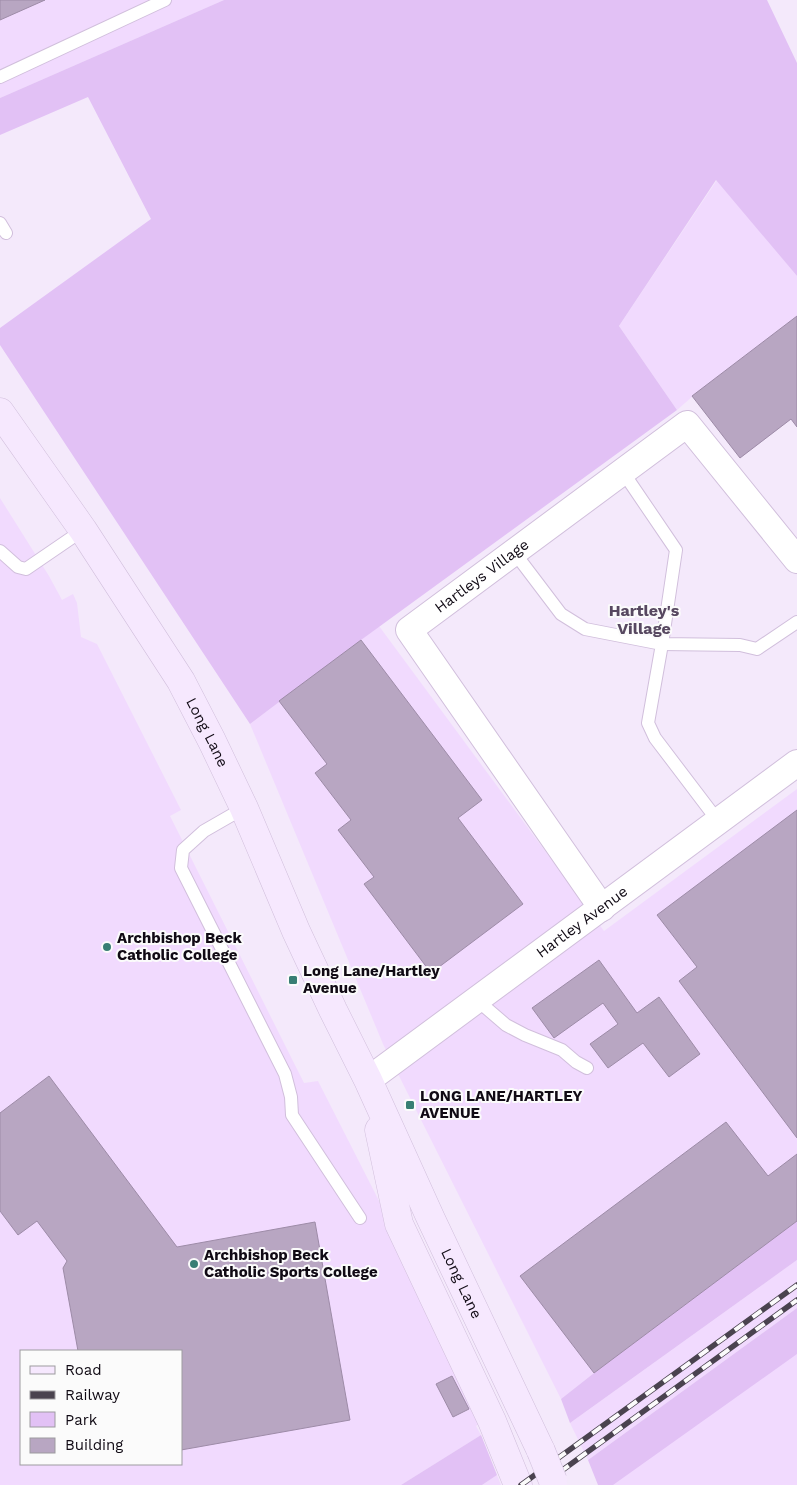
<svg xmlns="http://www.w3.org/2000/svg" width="797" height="1485" font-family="'Work Sans',sans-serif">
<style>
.built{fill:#f1dafe;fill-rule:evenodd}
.green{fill:#e2c1f5}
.building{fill:#b8a6c2;stroke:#9d8ba7}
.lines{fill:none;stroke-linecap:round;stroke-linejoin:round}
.service-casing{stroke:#d1bfdc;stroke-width:14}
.minor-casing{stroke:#d1bfdc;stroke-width:28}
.secondary-casing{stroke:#d1bfdc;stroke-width:29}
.service{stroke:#fff;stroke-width:12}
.minor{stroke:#fff;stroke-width:26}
.secondary{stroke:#f6e8fe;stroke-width:28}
.rail-casing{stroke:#4a434f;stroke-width:5.5}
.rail{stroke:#fbfbfb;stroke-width:4;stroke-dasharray:11;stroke-linecap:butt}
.secondary-bridge-casing{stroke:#d1bfdc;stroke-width:29;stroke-linecap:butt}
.secondary-bridge{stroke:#f6e8fe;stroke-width:28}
.poi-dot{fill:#387e74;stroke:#fbfbfb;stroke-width:2}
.labels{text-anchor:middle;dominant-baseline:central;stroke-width:4;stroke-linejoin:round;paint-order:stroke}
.street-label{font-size:15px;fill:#100a14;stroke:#fbfbfb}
.poi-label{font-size:15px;font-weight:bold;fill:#100a14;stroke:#fbfbfb;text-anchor:start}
.neighbourhood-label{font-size:16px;font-weight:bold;fill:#574860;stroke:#fbfbfb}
</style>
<rect width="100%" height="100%" fill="#f4e9fb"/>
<g class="built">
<polygon points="0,0 224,0 0,98"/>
<polygon points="717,180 797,276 797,427 791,419 740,458 693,396 677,410 619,326"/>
<path d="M0,498L49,576L62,600L73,594L77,603L81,637L97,644L181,810L170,816L304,1083L318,1081L489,1417L476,1426L481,1435L401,1485H0ZM21,1351H181V1464H21Z"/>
<polygon points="379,626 604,931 797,789 797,1221 594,1373 561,1399 383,1044 250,724"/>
<polygon points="797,1260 797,1308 588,1460 570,1423"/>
<polygon points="797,1347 797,1485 601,1485"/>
<polygon points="497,1475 501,1485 482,1485"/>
</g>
<g class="green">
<polygon points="224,0 767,0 797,63 797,276 716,180 619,326 677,410 361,640 250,724 0,345 0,328 151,219 88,97 0,135 0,98"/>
<polygon points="797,1221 797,1260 570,1423 561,1399 594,1373"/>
<polygon points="797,1308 797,1354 613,1485 598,1485 588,1460"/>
<polygon points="481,1435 497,1475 482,1485 401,1485"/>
</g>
<g class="building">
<polygon points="0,0 45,0 0,20"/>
<polygon points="797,316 797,427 791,419 740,458 692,396"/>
<polygon points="361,640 482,800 458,818 523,904 431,973 364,884 374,877 338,830 351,820 315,773 327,764 279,701"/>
<polygon points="797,810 797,1138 679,981 697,967 657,915"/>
<polygon points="599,960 637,1013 659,997 700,1054 669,1077 643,1043 608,1068 590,1044 618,1024 603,1003 554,1038 532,1008"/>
<polygon points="49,1076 177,1247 315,1222 350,1420 181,1450 181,1351 78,1351 63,1268 67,1261 37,1221 18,1235 0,1211 0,1113"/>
<polygon points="726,1122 768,1176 797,1154 797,1221 594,1373 520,1276"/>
<polygon points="452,1376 469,1409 453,1417 436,1384"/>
</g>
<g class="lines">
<defs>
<g id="service">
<polyline points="0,77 165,0"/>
<polyline points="0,223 6,233"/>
<polyline points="623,472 676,550 662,644 740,645 757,649 797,622"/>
<polyline points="0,551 18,567 26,569 83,530"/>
<polyline points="514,552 561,614 585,629 662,644 648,723 655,738 718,821"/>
<polyline points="244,808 204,831 183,850 181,868 285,1074 291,1097 292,1115 360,1218"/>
<polyline points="477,1000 506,1025 525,1035 562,1050 576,1062 587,1068"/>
</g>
<g id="minor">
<path id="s1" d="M602,908L409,630L687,424L797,560"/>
<path id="s2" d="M368,1080L797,763"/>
</g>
<g id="secondary">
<path id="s3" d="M0,412L83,530L181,681L212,741L244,808L296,931L333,1010L368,1080L431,1219L541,1451"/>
<polyline points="379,1130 399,1224 492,1421 518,1485"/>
</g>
</defs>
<use href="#service" class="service-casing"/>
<use href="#minor" class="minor-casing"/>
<use href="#secondary" class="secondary-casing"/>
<use href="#service" class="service"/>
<use href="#minor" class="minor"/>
<use href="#secondary" class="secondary"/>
<defs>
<g id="rail">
<polyline points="521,1485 797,1285"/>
<polyline points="542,1485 797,1300"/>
</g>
</defs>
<use href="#rail" class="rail-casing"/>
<use href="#rail" class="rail"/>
<defs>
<polyline id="secondary-bridge" points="541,1451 553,1481"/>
</defs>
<use href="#secondary-bridge" class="secondary-bridge-casing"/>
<use href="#secondary-bridge" class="secondary-bridge"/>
</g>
<g class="poi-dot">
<circle cx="107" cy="947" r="5"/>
<rect x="288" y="975" width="10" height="10" rx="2.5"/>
<rect x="405" y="1100" width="10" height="10" rx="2.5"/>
<circle cx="194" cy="1264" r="5"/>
</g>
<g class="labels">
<g class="street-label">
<text stroke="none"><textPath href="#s1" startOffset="429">Hartleys Village</textPath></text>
<text stroke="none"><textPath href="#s3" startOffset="382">Long Lane</textPath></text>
<text stroke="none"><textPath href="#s2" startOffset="266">Hartley Avenue</textPath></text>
<text stroke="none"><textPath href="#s3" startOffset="989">Long Lane</textPath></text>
</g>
<g class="poi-label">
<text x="117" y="938">Archbishop Beck<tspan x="117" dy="17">Catholic College</tspan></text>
<text x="303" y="971">Long Lane/Hartley<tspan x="303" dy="17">Avenue</tspan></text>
<text x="420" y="1096">LONG LANE/HARTLEY<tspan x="420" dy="17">AVENUE</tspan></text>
<text x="204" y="1255">Archbishop Beck<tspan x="204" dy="17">Catholic Sports College</tspan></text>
</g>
<g class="neighbourhood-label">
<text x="644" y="610">Hartley's<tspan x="644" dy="18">Village</tspan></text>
</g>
</g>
<rect x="20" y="1350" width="162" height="115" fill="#fbfbfb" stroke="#9d9b9f"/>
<rect x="30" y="1366" width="25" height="8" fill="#f6e8fe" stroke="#9d9b9f"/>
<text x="65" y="1375" font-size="15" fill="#100a14">Road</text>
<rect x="30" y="1391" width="25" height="8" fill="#4a434f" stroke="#9d9b9f"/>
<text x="65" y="1400" font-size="15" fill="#100a14">Railway</text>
<rect x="30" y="1412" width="25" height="15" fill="#e2c1f5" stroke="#9d9b9f"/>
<text x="65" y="1425" font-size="15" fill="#100a14">Park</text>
<rect x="30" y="1438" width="25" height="15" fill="#b8a6c2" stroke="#9d9b9f"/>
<text x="65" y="1450" font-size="15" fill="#100a14">Building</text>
</svg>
